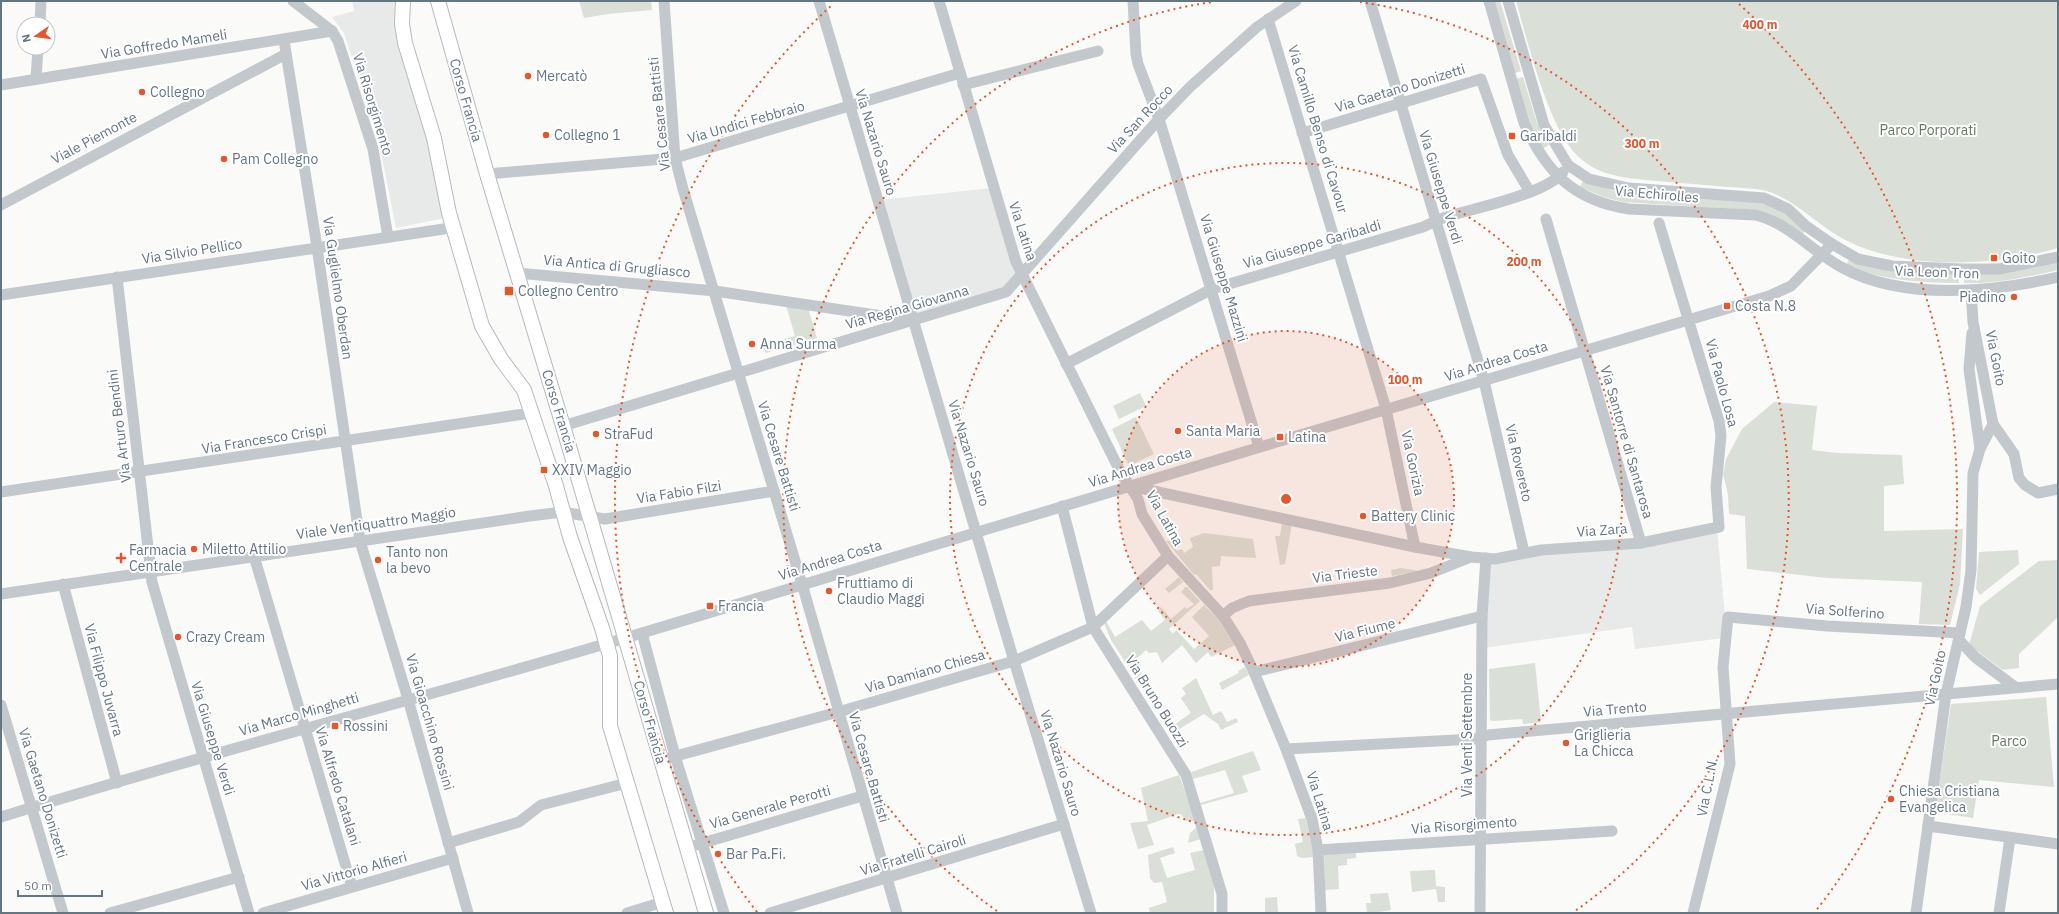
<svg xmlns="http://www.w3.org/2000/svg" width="2059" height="914" font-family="'IBM Plex Sans',sans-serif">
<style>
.built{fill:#e8e9e9}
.green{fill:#dadfd7}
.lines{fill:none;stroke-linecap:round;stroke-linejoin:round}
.major-casing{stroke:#b5babe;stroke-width:16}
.minor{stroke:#c3c8cc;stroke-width:11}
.major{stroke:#fff;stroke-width:14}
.ring{fill:none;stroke:#e4572e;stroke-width:2;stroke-dasharray:2 4}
.poi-dot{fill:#e4572e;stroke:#fff;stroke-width:1.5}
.labels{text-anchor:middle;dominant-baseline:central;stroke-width:4;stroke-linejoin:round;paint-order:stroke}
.street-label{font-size:14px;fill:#657683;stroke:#fff}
.poi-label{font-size:14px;fill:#657683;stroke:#fff;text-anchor:start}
.park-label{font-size:14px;fill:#687a64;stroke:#fff}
.centre{fill:#e4572e;stroke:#fff;stroke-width:2}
.ring-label{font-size:12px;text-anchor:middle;font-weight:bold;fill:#e4572e;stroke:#fff;stroke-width:4;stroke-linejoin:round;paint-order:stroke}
</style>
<rect width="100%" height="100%" fill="#fafaf8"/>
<g class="built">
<polygon points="352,1 396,1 396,25 437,158 445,218 396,228 380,147 358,76 344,33 332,17 354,11"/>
<polygon points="992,188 1020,273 1010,287 915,319 879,200"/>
<polygon points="1717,529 1725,616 1724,638 1635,649 1632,627 1483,648 1487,560"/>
</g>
<g class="green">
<polygon points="579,1 651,1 652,10 608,14 584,18"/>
<polygon points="1491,1 1500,1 1521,71 1513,74"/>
<path d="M1516,1H2058V248C1994,267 1899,271 1840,237C1815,223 1790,195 1762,190C1751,188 1739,188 1728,187C1705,185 1681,183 1657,181C1630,178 1603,178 1581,159C1549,133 1528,42 1516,1Z"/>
<polygon points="1523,77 1537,123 1549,145 1541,150 1533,136 1514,79"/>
<polygon points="1584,179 1614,191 1635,194 1757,202 1776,207 1807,229 1801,236 1772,215 1754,210 1623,202 1604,197 1580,187"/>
<path d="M1850,258L1959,274V283C1920,283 1883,280 1846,266Z"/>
<path d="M2058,261V270C2027,277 1996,284 1964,283V274Z"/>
<polygon points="786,305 808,308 817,338 766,353 762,346 795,336"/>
<polygon points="1140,393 1146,406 1119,419 1113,406"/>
<polygon points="1774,402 1817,406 1812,450 1837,453 1902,455 1904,484 1884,486 1884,531 1963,529 1960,584 1950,625 1919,624 1922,582 1827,578 1747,569 1745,516 1729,514 1728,495 1723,474 1726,459 1742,429"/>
<polygon points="1136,417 1154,454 1129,466 1112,429"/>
<polygon points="1282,522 1292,524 1285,564 1280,565 1275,536 1280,536"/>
<polygon points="1204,533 1253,539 1256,558 1221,556 1220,566 1212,567 1213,590 1210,590 1196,574 1194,575 1166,541 1171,540 1177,551 1182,549 1184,553 1193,547 1190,538"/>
<polygon points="2018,550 2019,564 1980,595 1976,589 1979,552"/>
<polygon points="2058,560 2058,617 2019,654 2019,668 2003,670 1969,645 1980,606 2039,561"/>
<polygon points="1401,568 1418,571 1392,576 1391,570"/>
<polygon points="1179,577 1183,582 1169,593 1165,589"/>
<polygon points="1185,587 1187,587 1200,601 1169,629 1173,634 1176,630 1194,649 1209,636 1192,617 1204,605 1217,618 1235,645 1211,657 1208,652 1196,663 1182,645 1162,663 1157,652 1149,653 1146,650 1133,662 1142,673 1136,679 1111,640 1104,623 1106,621 1115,637 1142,620 1151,631 1165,620 1158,611 1161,607 1171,619 1185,607 1187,609 1194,604 1181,592"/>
<polygon points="1535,663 1541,722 1523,724 1522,719 1493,721 1490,720 1489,669"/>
<polygon points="1245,667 1249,675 1222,690 1219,683 1239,673 1238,671"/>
<polygon points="1196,678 1213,715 1221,711 1227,722 1236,718 1238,722 1221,730 1218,724 1204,714 1171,734 1168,729 1191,713 1181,698 1186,694 1182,688"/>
<polygon points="2046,697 2054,787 1979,780 1973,818 1935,812 1951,704"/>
<polygon points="1253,751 1261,770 1242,776 1248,792 1201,805 1200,803 1234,793 1225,770 1193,779 1191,772"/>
<polygon points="1179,775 1196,821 1186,821 1181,814 1178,814 1147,825 1154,845 1138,849 1130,823 1148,821 1141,788"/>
<polygon points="1306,818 1314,857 1302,858 1297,856 1295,844 1303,842 1298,819"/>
<polygon points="1197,827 1201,839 1188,843 1190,833"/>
<polygon points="1173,847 1175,853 1160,858 1167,878 1195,870 1190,853 1204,850 1214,881 1214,913 1150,913 1149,908 1167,902 1162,882 1154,883 1150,878 1148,855"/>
<polygon points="1356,851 1356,858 1347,859 1347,865 1338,866 1339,889 1325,890 1324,855"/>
<polygon points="1435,870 1436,886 1445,887 1445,902 1438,902 1436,889 1412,892 1410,871"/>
<polygon points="1388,893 1391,910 1373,913 1350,913 1367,912 1366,903 1371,903 1370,894"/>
<polygon points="1277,897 1278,913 1265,913 1265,898"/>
</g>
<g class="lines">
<defs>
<g id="major">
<polyline points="403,1 402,24 405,43 434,138 449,213 482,326 501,359 524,390 556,486 570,537 602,628 610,656 610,726 666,913"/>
<polyline points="438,1 487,174 563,426 706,913"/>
</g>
</defs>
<use href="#major" class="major-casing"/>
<g class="minor">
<polyline points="293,1 332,31 338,41 373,149 388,237"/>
<polyline points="664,1 675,158 683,189 802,584 897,913"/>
<polyline points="819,1 1014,661 1091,913"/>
<polyline points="939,1 1016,262 1121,473 1138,499 1142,514 1168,556 1223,616 1240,643 1254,672 1286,749 1312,819 1318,850 1321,913"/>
<polyline points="1133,1 1136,54 1138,64 1159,119 1259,447"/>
<polyline points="1370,1 1484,381 1524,552"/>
<path d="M1489,1L1524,123C1546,172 1574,201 1629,209L1755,215C1790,223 1812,252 1843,268C1904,301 1993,292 2058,277"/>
<polyline points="1508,1 1544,125 1568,165 1589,179 1629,188 1764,198 1788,209 1806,226 1832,244 1858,259 1892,266 1962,269 1999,269 2058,257"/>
<polyline points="1268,19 1386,409 1415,547"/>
<polyline points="40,24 41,1"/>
<polyline points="284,40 317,247 360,541 408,699 468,913"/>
<polyline points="36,79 38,48"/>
<polyline points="1,85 332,31"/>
<polyline points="963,85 1098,51"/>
<polyline points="1302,133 1481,79 1508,155 1530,192"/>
<polyline points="487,174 675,158 960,73"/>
<polyline points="1,205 286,54"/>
<polyline points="1546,219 1641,543"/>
<polyline points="517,273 715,291 909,320"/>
<polyline points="117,277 152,582 249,913"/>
<polyline points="1971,290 1973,322 1993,424 2014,454 2019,478 2025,485 2038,493 2058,489"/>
<polyline points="1,295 444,229"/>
<polyline points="1972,333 1969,369 1980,449"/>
<path d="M1066,364L1212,289L1423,227C1430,224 1436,220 1443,218C1473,208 1545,195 1563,172"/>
<polyline points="563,426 1006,292 1159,119 1190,87 1257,27 1296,1"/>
<polyline points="1130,486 1415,547 1471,557 1495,559 1541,550 1641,543 1719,527 1716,487 1721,436 1719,421 1659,223"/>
<polyline points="1,492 531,413"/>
<polyline points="1062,506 1093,627 1186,775 1222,894 1222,913"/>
<polyline points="254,556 352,887"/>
<polyline points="63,584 117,783"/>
<polyline points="1,594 530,516 562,512 605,519 774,491"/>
<polyline points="1223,616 1232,608 1249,601 1390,583 1431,573 1471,557"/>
<polyline points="642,633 675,756 724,913"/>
<polyline points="1959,640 1975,657 2015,687"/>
<polyline points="1254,672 1482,616"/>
<polyline points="1,705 63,913"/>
<polyline points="1286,749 1475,739 1488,735 2058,684"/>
<polyline points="661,760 838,712 1014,661 1093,627 1168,556"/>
<path d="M1,817C213,751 429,697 642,633C1017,519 1393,407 1769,296L1791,286L1832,244"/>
<polyline points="1928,826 2058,844"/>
<polyline points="448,843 519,822 541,805 627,783"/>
<polyline points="696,845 862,796"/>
<polyline points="1318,850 1612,831"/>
<polyline points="110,913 239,877"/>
<polyline points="263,913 453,858"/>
<polyline points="627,913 663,902"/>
<polyline points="770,913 1064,824"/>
<polyline points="1480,913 1482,616 1486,558"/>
<polyline points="1693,913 1730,764 1723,667 1728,617 1827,626 1960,633"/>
<polyline points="1916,913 1946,694 1966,607 1971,570 1973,473 1980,449 1993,424"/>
<polyline points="1999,913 2010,838"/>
</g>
<use href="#major" class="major"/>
</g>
<circle cx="1286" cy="499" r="168" fill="#e4572e" fill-opacity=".12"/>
<g class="ring">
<circle cx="1286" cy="499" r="168"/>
<circle cx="1286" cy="499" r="336"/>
<path d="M997 911A503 503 0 0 1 1212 2M1360 2A503 503 0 0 1 1575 911"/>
<path d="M757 912A671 671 0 0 1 833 4M1739 4A671 671 0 0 1 1815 912"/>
</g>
<g class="poi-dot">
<circle cx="528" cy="76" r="4"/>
<circle cx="142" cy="92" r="4"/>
<circle cx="546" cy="135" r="4"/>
<rect x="1508" y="132" width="8" height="8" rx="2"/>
<circle cx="224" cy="159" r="4"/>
<rect x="1990" y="254" width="8" height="8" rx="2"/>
<rect x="504" y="286" width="10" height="10" rx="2"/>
<circle cx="2014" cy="297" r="4"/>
<rect x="1723" y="302" width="8" height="8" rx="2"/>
<circle cx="752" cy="344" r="4"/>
<circle cx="1178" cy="431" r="4"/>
<circle cx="596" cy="434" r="4"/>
<rect x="1276" y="433" width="8" height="8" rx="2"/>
<rect x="540" y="466" width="8" height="8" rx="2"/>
<circle cx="1363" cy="516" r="4"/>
<circle cx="194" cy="549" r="4"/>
<path d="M119 552h4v4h4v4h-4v4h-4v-4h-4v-4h4z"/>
<circle cx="378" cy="560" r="4"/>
<circle cx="829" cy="591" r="4"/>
<rect x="706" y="602" width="8" height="8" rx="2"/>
<circle cx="178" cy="637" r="4"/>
<rect x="331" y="722" width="8" height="8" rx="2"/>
<circle cx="1566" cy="743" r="4"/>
<circle cx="1891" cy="799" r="4"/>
<circle cx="718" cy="854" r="4"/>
</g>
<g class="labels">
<g class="street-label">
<text transform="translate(164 44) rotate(-9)">Via Goffredo Mameli</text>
<text transform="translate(1400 88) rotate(-17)">Via Gaetano Donizetti</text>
<text transform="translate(466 100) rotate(74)">Corso Francia</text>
<text transform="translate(373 104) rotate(73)">Via Risorgimento</text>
<text transform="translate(659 114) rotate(-96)">Via Cesare Battisti</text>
<text transform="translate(1140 119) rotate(-47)">Via San Rocco</text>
<text transform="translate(746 122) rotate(-16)">Via Undici Febbraio</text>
<text transform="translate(1318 129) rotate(73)">Via Camillo Benso di Cavour</text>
<text transform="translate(94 138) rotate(-28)">Viale Piemonte</text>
<text transform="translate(876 142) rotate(73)">Via Nazario Sauro</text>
<text transform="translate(1441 187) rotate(73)">Via Giuseppe Verdi</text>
<text transform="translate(1657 194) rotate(5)">Via Echirolles</text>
<text transform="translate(1023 231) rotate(72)">Via Latina</text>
<text transform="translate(1312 244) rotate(-16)">Via Giuseppe Garibaldi</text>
<text transform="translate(192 251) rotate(-9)">Via Silvio Pellico</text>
<text transform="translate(617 266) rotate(5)">Via Antica di Grugliasco</text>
<text transform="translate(1937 272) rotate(2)">Via Leon Tron</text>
<text transform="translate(1224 278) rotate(73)">Via Giuseppe Mazzini</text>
<text transform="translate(338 288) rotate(82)">Via Guglielmo Oberdan</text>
<text transform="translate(907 307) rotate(-16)">Via Regina Giovanna</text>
<text transform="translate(1996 358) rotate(79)">Via Goito</text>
<text transform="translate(1496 361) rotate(-17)">Via Andrea Costa</text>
<text transform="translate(1722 383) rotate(75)">Via Paolo Losa</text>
<text transform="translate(559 411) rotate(73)">Corso Francia</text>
<text transform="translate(119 426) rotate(-97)">Via Arturo Bendini</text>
<text transform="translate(264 439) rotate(-9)">Via Francesco Crispi</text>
<text transform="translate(1627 442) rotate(74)">Via Santorre di Santarosa</text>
<text transform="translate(969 453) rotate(73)">Via Nazario Sauro</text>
<text transform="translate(779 456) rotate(73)">Via Cesare Battisti</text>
<text transform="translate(1413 463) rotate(78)">Via Gorizia</text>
<text transform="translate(1519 463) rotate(77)">Via Rovereto</text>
<text transform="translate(1140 467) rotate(-17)">Via Andrea Costa</text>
<text transform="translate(679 492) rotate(-9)">Via Fabio Filzi</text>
<text transform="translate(1165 518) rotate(61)">Via Latina</text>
<text transform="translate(376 523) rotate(-8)">Viale Ventiquattro Maggio</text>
<text transform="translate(1602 530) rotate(-4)">Via Zara</text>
<text transform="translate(830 560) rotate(-17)">Via Andrea Costa</text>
<text transform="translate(1345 574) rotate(-7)">Via Trieste</text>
<text transform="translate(1845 611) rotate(4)">Via Solferino</text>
<text transform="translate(1365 630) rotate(-14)">Via Fiume</text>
<text transform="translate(925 671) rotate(-16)">Via Damiano Chiesa</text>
<text transform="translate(1935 678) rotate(-78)">Via Goito</text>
<text transform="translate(104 680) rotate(75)">Via Filippo Juvarra</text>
<text transform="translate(1157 701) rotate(58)">Via Bruno Buozzi</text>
<text transform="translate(1615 709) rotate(-5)">Via Trento</text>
<text transform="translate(299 714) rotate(-16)">Via Marco Minghetti</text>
<text transform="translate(430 722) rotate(74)">Via Gioacchino Rossini</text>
<text transform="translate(650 722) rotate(74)">Corso Francia</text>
<text transform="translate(1467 735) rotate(-90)">Via Venti Settembre</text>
<text transform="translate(213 738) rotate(73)">Via Giuseppe Verdi</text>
<text transform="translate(1061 763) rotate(73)">Via Nazario Sauro</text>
<text transform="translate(869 767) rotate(74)">Via Cesare Battisti</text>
<text transform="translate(338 786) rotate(73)">Via Alfredo Catalani</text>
<text transform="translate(1707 787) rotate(-79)">Via C.L.N.</text>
<text transform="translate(43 793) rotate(73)">Via Gaetano Donizetti</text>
<text transform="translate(1320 801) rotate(73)">Via Latina</text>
<text transform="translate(770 807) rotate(-16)">Via Generale Perotti</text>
<text transform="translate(1464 825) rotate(-4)">Via Risorgimento</text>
<text transform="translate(913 855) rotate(-17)">Via Fratelli Cairoli</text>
<text transform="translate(354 871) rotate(-16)">Via Vittorio Alfieri</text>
</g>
<g class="poi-label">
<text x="536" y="76">Mercatò</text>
<text x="150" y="92">Collegno</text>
<text x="554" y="135">Collegno 1</text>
<text x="1520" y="136">Garibaldi</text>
<text x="232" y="159">Pam Collegno</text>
<text x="2002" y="258">Goito</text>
<text x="518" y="291">Collegno Centro</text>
<text x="2006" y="297" text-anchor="end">Piadino</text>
<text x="1735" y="306">Costa N.8</text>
<text x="760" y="344">Anna Surma</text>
<text x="1186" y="431">Santa Maria</text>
<text x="604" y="434">StraFud</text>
<text x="1288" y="437">Latina</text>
<text x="552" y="470">XXIV Maggio</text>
<text x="1371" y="516">Battery Clinic</text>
<text x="202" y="549">Miletto Attilio</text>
<text x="129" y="550">Farmacia<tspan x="129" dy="16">Centrale</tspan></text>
<text x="386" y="552">Tanto non<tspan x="386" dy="16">la bevo</tspan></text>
<text x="837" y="583">Fruttiamo di<tspan x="837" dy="16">Claudio Maggi</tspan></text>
<text x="718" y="606">Francia</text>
<text x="186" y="637">Crazy Cream</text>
<text x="343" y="726">Rossini</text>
<text x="1574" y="735">Griglieria<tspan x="1574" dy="16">La Chicca</tspan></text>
<text x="1899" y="791">Chiesa Cristiana<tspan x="1899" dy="16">Evangelica</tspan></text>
<text x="726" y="854">Bar Pa.Fi.</text>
</g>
<g class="park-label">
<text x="1928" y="130">Parco Porporati</text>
<text x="2009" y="741">Parco</text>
</g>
</g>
<circle cx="1286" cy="499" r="6" class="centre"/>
<g class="ring-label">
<text x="1760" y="29">400 m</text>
<text x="1642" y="148">300 m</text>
<text x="1524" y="266">200 m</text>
<text x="1405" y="384">100 m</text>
</g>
<rect width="2059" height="914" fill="none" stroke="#657683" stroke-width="4"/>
<g transform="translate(36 36) rotate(257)"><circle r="19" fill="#ffffff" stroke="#c1c8cd"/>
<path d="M0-3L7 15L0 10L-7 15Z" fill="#e4572e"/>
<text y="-6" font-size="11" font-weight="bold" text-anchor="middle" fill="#657683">N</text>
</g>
<path d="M18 890v6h84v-6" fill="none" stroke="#657683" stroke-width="2"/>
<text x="24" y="890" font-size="12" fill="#657683" stroke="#ffffff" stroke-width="3" paint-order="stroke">50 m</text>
</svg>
